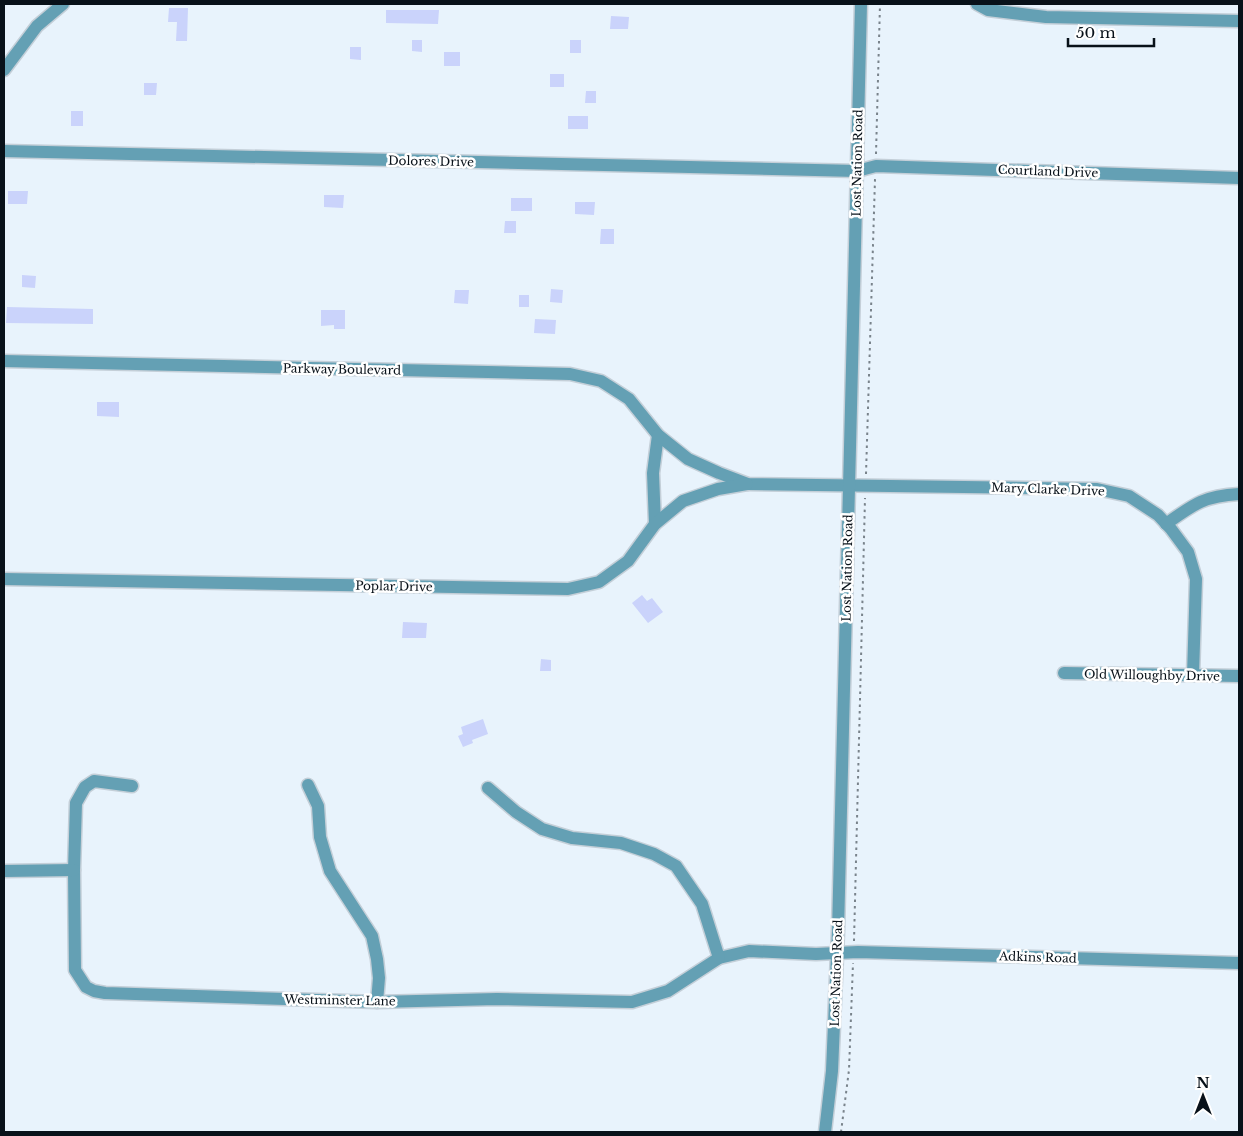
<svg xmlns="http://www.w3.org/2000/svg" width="1243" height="1136" font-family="'Libre Baskerville',serif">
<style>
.building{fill:#cad3fb}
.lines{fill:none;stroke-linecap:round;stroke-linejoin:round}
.minor-casing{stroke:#c4cfd8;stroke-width:15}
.path{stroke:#79838b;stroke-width:2;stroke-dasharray:2.5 4;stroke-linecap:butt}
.minor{stroke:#64a0b4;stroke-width:12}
.labels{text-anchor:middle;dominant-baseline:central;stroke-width:5;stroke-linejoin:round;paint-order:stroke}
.street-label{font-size:12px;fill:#081119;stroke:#fff}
</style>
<rect width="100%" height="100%" fill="#e8f3fc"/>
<g class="building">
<polygon points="169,8 188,8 187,41 176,41 177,22 168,22"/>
<polygon points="386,10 439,10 438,24 386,23"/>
<polygon points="611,16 629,17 628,29 610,29"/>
<polygon points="412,40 422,40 422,52 412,51"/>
<rect x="570" y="40" width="11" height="13"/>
<polygon points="350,47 361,47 361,60 350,59"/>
<rect x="444" y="52" width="16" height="14"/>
<rect x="550" y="74" width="14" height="13"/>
<polygon points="144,83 157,83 156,95 144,95"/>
<polygon points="586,91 596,91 596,103 585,103"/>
<rect x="71" y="111" width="12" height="15"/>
<rect x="568" y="116" width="20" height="13"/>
<polygon points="8,191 28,191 27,204 8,204"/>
<polygon points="324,195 344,195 343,208 324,207"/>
<rect x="511" y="198" width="21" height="13"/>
<polygon points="575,202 595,202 594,215 575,214"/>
<polygon points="505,221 516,221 516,233 504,233"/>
<polygon points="601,229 614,229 614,244 600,244"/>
<polygon points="22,275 36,276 35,288 22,287"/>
<polygon points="551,289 563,290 562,303 550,302"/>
<polygon points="455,290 469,290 468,304 454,303"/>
<rect x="519" y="295" width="10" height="12"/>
<polygon points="7,307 93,309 93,324 6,323"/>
<polygon points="321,310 345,310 345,329 334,329 334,325 321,326"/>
<polygon points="535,319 556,320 555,334 534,333"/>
<polygon points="97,402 119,402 119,417 97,416"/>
<polygon points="642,595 647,601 652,598 663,612 648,623 632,603"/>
<polygon points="403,622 427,623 426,638 402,638"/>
<polygon points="541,659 551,660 551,671 540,671"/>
<polygon points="483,719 488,734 472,740 473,743 463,747 458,736 463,734 461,727"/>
</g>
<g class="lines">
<defs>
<g id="minor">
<polyline points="977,4 988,10 1046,17 1239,21"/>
<polyline points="4,70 37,26 63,4"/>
<polyline points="4,151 857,171 876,166 1239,178"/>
<polyline points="4,361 570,374 601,381 629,399 658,435 688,459 719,473 748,484 1097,489 1129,496 1158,515 1171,529 1188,552 1196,579 1193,675"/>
<polyline points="655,524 653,473 658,435"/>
<path d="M1166,524C1194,504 1204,496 1239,494"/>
<polyline points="4,579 568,589 599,582 628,561 655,524 683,501 718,489 747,484"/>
<polyline points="1064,673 1239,676"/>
<polyline points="308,785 318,806 320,837 330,871 372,936 377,959 379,978 377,1002"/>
<polyline points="132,786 94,781 85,787 76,803 74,870 75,970 86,987 94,991 105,993 377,1002 497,999 632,1002 668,991 719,958 749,951 816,954 858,952 1239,963"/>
<polyline points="488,788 516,812 542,829 572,838 621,843 654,854 676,866 702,904 719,958"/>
<polyline points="4,871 74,870"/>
<polyline points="825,1132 832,1071 838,931 861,4"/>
</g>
</defs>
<use href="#minor" class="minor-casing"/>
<g class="path">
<polyline points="876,154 880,4"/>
<polyline points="866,474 875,179"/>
<polyline points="854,941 865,498"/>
<polyline points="841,1132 849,1070 853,963"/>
</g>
<use href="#minor" class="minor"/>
</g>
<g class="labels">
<g class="street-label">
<text transform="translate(431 161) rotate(1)">Dolores Drive</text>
<text transform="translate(857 163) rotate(-89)">Lost Nation Road</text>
<text transform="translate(1048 171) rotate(2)">Courtland Drive</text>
<text transform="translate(342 369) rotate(1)">Parkway Boulevard</text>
<text transform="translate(1048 489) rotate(2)">Mary Clarke Drive</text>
<text transform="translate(847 568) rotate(-89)">Lost Nation Road</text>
<text transform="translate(394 586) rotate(1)">Poplar Drive</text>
<text transform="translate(1152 675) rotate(1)">Old Willoughby Drive</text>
<text transform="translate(1038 957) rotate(2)">Adkins Road</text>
<text transform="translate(836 973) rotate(-88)">Lost Nation Road</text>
<text transform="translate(340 1000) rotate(1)">Westminster Lane</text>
</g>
</g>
<rect width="1243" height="1136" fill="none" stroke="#081119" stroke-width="10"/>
<g transform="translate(1203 1096)" stroke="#ffffff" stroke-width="4" paint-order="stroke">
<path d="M0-4L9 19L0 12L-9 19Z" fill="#081119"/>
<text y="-8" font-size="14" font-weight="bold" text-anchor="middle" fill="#081119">N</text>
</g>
<path d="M1068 38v8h86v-8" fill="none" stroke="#081119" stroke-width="2.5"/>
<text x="1076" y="38" font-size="15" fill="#081119" stroke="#ffffff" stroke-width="4" paint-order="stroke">50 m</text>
</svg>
